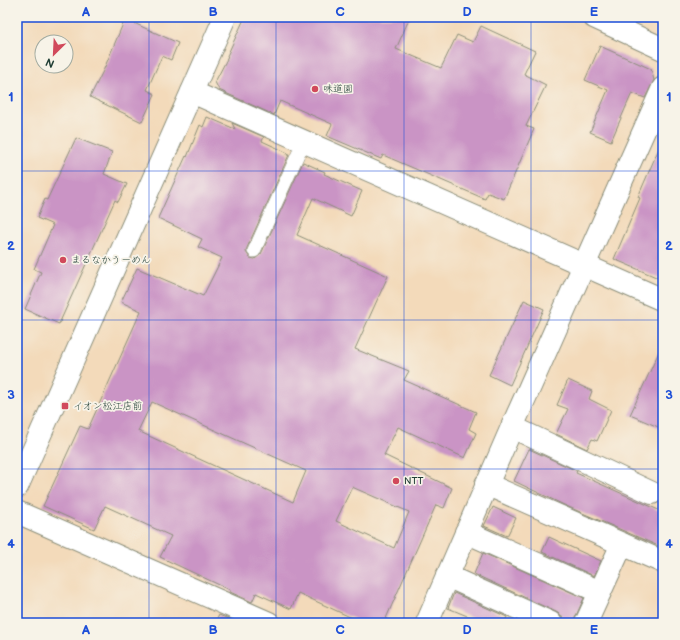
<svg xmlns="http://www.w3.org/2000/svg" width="680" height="640" font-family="'Balsamiq Sans','Klee One',sans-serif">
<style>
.building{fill:#ca94c5;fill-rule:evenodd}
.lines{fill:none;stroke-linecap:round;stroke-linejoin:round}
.lane-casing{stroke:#898c77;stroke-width:14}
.street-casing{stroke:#898c77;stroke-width:24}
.secondary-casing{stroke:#898c77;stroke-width:24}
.lane{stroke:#fff;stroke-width:13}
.street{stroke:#fff;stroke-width:22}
.secondary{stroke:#fff;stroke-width:22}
.grid{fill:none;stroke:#1d4ed8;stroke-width:1;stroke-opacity:0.55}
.poi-dot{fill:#d1495b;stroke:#f7f3e8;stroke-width:1.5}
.labels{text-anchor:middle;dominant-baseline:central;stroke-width:3.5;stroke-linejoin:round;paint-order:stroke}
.poi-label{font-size:10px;fill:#1f3d34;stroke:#f7f3e8;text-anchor:start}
.neatline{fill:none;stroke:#1d4ed8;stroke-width:1.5}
.grid-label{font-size:13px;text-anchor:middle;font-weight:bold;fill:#1d4ed8}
</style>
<rect width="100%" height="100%" fill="#f7f3e8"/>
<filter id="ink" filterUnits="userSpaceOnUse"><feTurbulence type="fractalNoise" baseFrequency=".025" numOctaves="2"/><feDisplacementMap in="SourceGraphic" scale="8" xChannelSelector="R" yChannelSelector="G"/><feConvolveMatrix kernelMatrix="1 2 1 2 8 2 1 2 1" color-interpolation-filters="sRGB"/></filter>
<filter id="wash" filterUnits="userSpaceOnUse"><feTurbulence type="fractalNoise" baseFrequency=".012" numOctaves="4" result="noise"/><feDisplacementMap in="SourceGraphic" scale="16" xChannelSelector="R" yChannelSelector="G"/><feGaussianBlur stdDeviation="0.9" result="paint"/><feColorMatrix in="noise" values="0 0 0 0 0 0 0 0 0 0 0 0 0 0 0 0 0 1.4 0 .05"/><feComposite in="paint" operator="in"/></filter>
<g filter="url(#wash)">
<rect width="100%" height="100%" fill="#f3daba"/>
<g id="blocks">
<g class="building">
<polygon points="245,17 410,17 396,49 441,68 457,35 473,42 481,26 535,51 524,74 546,85 526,126 534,129 504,199 488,193 485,199 383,155 381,159 327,136 332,124 280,101 274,115 219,90 215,82 228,57 227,56"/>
<polygon points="125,19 178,43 171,60 162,56 147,90 155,94 142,122 90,97 104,69"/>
<polygon points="600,46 651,69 654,80 645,98 632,93 611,141 590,132 608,90 585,80"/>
<path d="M207,117L235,129L232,123L264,137L262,141L288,153L287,155H289L247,248L246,252L250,258L255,259L261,254L303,162L325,172L324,174L362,191L351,216L313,198L297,235L388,276L355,349L409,371L404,380L476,412L469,429L476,433L465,458L398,427L384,455L452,488L444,508L436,505L384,623H363L298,593L291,609L256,593L252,602L230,592V590L160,557L171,536L105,506L94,529L43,506L80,426L88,429L141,311L121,302L137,268L203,296L222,258L198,247L202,239L158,218L186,156L187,157L200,125L203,127ZM152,402L306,471L293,502L138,431ZM352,487L409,512L394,548L336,521Z"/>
<polygon points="76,138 112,152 104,174 127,184 118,202 115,200 59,324 25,309 41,272 34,269 53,225 37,218 45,199 47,200"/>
<polygon points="663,139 663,280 614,259 640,198 638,197"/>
<polygon points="524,300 544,309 510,385 489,375"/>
<polygon points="663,343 663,429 630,415"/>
<polygon points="568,380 592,391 589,399 611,410 597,441 592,439 587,449 556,434 568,409 557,405"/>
<polygon points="529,449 577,471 576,473 663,512 663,548 564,505 514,481"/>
<polygon points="493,507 516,518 507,536 484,526"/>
<polygon points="549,537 601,561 594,576 542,552"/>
<polygon points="483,553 584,598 575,618 574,623 563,619 561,615 556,612 474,574"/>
<polygon points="454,593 507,617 504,623 484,623 448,608"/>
<polygon points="219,615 238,623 215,623"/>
</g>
</g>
</g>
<g filter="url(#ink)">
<use href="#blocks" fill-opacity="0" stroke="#898c77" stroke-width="1"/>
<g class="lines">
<defs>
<polyline id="lane" points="254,251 304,141"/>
<g id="street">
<polyline points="192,92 663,300"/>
<polyline points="512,427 652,493"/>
<polyline points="486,484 663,562"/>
<polyline points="17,512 269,623"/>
<polyline points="466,532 600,592"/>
<polyline points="447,576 551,623"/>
<polyline points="427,623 512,427 663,88"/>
<polyline points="586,623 622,544"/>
</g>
<g id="secondary">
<polyline points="594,17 663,49"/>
<polyline points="17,487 225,17"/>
</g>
</defs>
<use href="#lane" class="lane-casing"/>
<use href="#street" class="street-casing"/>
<use href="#secondary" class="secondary-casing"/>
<use href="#lane" class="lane"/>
<use href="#street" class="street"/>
<use href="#secondary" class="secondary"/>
</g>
</g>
<path class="grid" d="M149,17V623M276,17V623M404,17V623M531,17V623M17,171H663M17,320H663M17,469H663"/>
<g class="poi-dot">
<circle cx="315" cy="89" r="4"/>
<circle cx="63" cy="260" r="4"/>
<rect x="61" y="402" width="8" height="8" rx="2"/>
<circle cx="396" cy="481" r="4"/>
</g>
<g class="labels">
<g class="poi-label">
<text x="323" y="89">味道園</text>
<text x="71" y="260">まるなかうーめん</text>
<text x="73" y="406">イオン松江店前</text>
<text x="404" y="481">NTT</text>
</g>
</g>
<rect width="680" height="640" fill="none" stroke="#f7f3e8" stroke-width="44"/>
<g transform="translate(54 54) rotate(204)"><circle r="19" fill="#f7f3e8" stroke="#a1aaa0"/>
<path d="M0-3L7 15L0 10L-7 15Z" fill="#d1495b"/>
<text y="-6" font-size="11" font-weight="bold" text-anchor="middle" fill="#1f3d34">N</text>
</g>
<rect x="22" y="22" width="636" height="596" class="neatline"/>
<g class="grid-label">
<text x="86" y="16">A</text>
<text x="213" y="16">B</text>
<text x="340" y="16">C</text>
<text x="467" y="16">D</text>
<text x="594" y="16">E</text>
<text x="11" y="101">1</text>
<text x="669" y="101">1</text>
<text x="11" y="250">2</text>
<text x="669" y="250">2</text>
<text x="11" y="399">3</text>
<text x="669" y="399">3</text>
<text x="11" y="548">4</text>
<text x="669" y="548">4</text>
<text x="86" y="634">A</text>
<text x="213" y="634">B</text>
<text x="340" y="634">C</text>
<text x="467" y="634">D</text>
<text x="594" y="634">E</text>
</g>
</svg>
